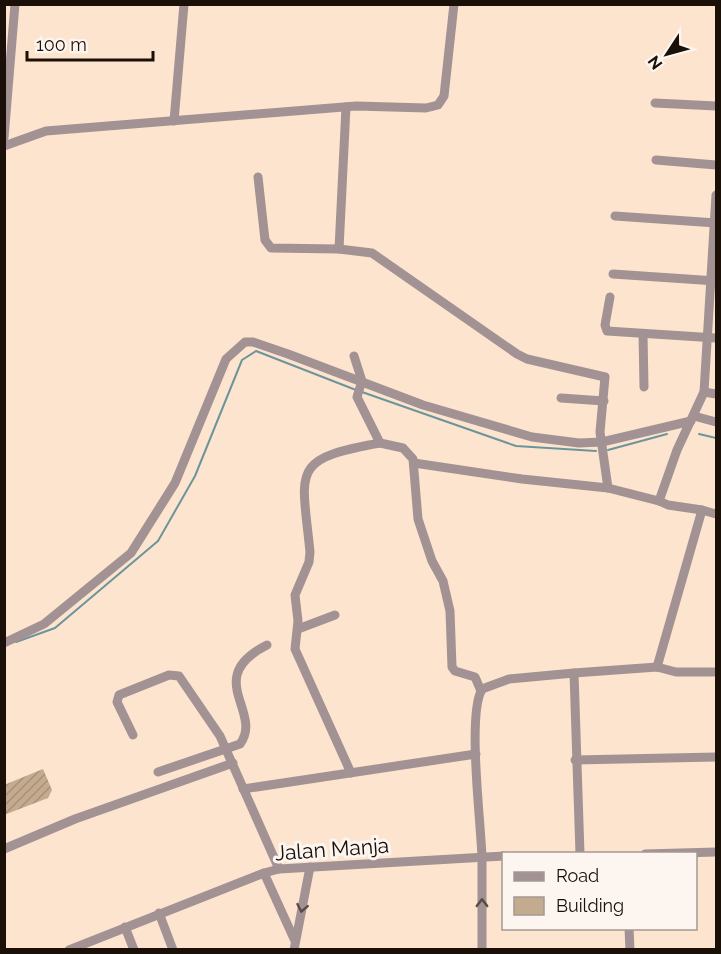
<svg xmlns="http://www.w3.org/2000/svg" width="721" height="954" font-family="Raleway,sans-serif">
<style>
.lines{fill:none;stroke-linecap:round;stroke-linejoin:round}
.stream{stroke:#6c959b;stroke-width:2}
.building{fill:url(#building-hatch)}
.minor{stroke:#a39294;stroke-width:9}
.oneway{stroke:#584a46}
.labels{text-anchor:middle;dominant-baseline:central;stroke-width:6;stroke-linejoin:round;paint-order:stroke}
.street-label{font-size:21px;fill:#1a1007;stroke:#fcf5f0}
</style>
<defs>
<pattern id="building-hatch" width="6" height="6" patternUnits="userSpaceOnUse" patternTransform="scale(1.5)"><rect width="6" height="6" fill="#c4aa8e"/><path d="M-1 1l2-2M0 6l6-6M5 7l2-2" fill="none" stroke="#a89179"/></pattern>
</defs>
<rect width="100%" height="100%" fill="#fde4cf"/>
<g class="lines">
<g class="stream">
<polyline points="362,392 516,446 596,451"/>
<polyline points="699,434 716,438"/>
<polyline points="608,450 667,434"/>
<polyline points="16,642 55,628 158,541 195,476 242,360 256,351 356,390"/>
</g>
</g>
<polygon class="building" points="43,769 52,790 48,798 4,815 4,785"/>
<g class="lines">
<g class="minor">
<polyline points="655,103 716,106"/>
<polyline points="174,121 184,4"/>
<polyline points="4,138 15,4"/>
<polyline points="4,146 46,131 356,106 426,108 438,105 444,96 454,4"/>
<polyline points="656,160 716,165"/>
<polyline points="258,177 265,240 271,248 339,249 372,253 517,354 527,359 605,377 600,432 608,488"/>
<polyline points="615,216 716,223"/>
<polyline points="339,249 346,107"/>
<polyline points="613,274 716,281"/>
<polyline points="610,297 605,325 607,331 716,338"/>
<polyline points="643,334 644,387"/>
<polyline points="354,356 362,381 357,397 380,443 403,448 413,459 418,519 432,561 443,581 450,611 452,667 455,671 475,677 481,691"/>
<polyline points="704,392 716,394"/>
<polyline points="561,398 604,401"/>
<polyline points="694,416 716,422"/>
<polyline points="414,463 522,479 608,488 659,501"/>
<polyline points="702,510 716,514"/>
<polyline points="298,629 335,615"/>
<polyline points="4,643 44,624 131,553 175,483 226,359 245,342 253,342 288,354 423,405 532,437 579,443 602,442 691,421"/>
<polyline points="657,667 702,510 668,505 659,501 677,450 704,392 716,195"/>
<polyline points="574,673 580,854"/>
<polyline points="133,735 117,702 119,695 169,675 179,676 220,736 279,869"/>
<polyline points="575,760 716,757"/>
<path d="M158,772L240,744C264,712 202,678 267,645"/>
<path d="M351,773L295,649L298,621L295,595L309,562L310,552C302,470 289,459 380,443"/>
<polyline points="243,789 476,754"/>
<polyline points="4,849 75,819 233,763"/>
<polyline points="645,854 716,852"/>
<polyline points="264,873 295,941"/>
<polyline points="159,913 173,950"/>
<polyline points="125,927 134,950"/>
<polyline points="629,928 630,950"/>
<polyline points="69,950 264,873 279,869 504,856"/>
<polyline points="294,950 310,867"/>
<path d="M482,950C482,919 482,888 482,858C481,822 467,715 482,689L509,679L574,673L657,667L676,672H716"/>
</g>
</g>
<defs><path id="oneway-chevron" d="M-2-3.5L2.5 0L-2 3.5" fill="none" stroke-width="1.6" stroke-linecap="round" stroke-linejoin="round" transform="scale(1.5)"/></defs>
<g class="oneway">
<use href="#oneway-chevron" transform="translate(482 903) rotate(-90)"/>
<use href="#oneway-chevron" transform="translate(302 908) rotate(101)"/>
</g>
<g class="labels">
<g class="street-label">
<text transform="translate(332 849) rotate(-4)">Jalan Manja</text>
</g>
</g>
<rect width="721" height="954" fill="none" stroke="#1a1007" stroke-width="12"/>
<rect x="502" y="852" width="195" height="78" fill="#fcf5f0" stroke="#a29993" stroke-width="1.5"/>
<rect x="514" y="872" width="30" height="9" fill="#a39294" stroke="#a29993" stroke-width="1.5"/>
<text x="556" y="882" font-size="18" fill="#1a1007">Road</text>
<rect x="514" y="897" width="30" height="18" fill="#c4aa8e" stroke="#a29993" stroke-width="1.5"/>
<text x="556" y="912" font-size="18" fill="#1a1007">Building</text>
<g transform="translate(667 54) rotate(234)" stroke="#fcf5f0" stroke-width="4.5" paint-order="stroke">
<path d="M0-4.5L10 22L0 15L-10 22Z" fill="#1a1007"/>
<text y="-9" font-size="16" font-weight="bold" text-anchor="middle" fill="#1a1007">N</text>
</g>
<path d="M27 51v9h126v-9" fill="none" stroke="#1a1007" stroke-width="3"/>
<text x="36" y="51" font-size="18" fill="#1a1007" stroke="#fcf5f0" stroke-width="4.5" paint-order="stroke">100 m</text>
</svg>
